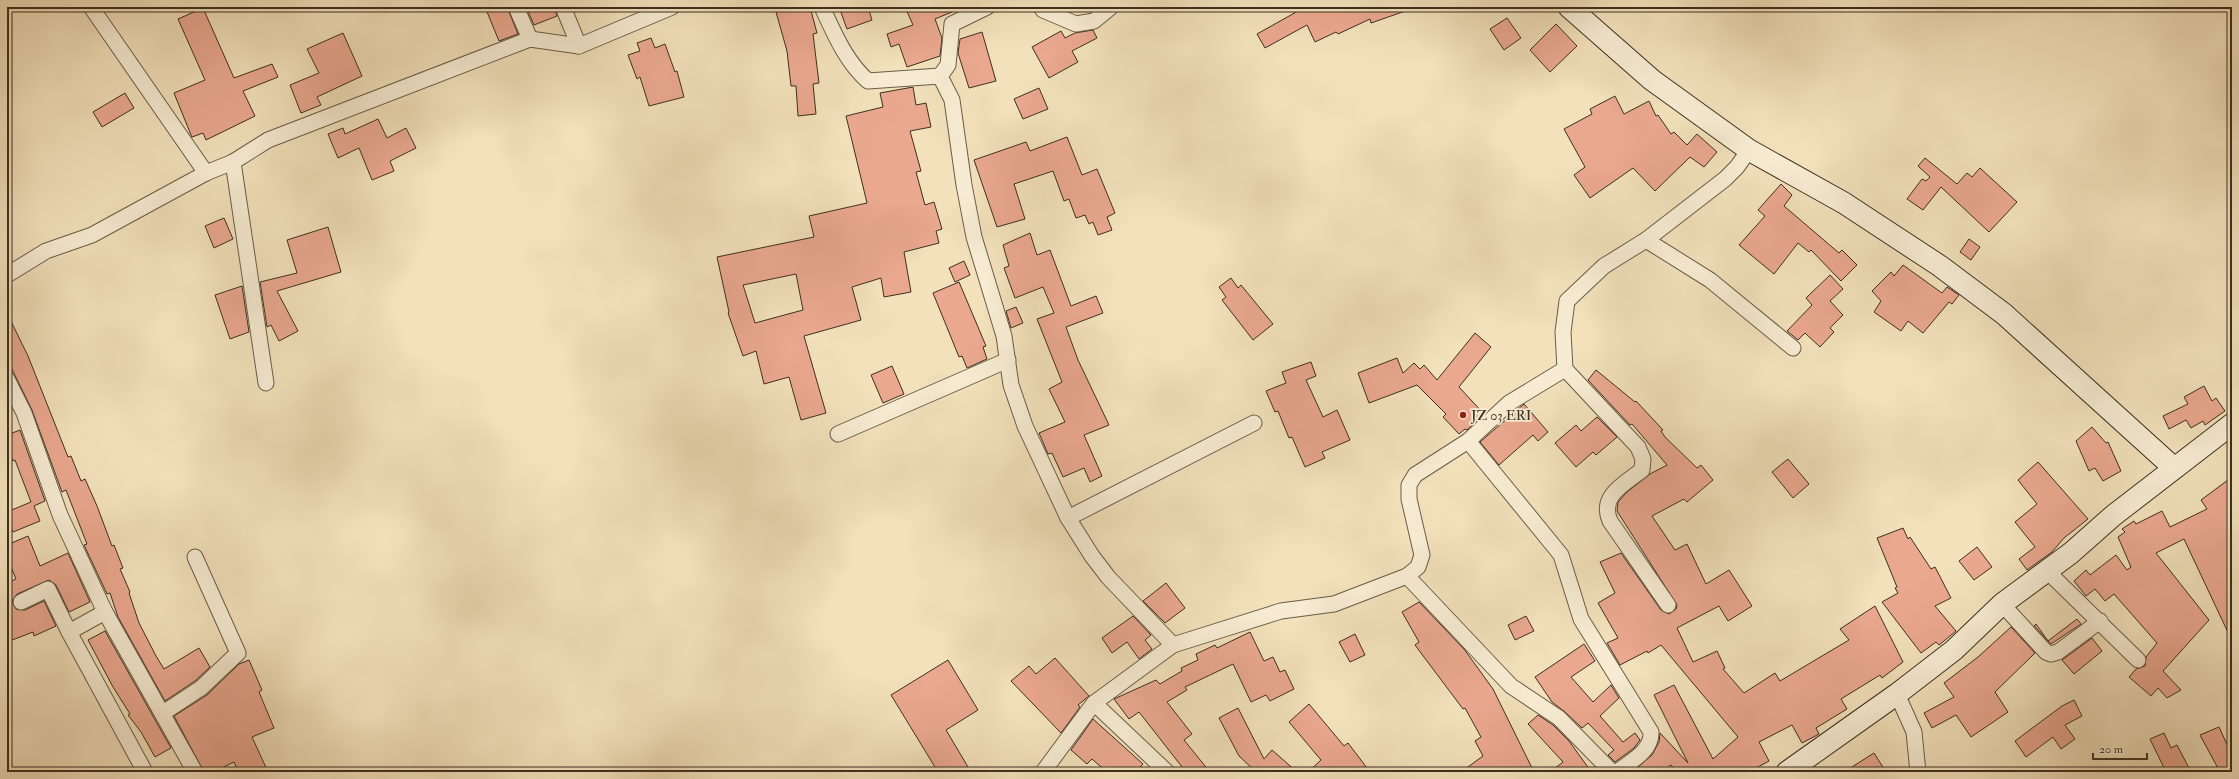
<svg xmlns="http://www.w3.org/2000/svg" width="2239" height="779" font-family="'IM FELL Double Pica',serif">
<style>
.building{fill:#eaa88f;stroke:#3d2f20;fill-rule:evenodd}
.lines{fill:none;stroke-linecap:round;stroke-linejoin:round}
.street-casing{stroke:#6a5c47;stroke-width:17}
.secondary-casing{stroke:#3d2f20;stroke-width:23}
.street{stroke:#f7ecd3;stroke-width:15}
.secondary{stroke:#f7ecd3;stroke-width:21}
.poi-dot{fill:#8f2418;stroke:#f7ecd3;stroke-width:1.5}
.labels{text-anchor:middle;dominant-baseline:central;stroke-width:3.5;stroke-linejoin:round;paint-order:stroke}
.poi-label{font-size:14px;fill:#3d2f20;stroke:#f7ecd3;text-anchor:start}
</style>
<rect width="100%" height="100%" fill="#f2e1bb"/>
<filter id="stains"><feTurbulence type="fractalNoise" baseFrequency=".005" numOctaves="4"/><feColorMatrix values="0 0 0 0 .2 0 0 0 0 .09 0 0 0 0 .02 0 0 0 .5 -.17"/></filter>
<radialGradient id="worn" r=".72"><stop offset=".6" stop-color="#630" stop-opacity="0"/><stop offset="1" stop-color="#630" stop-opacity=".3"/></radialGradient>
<g class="building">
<polygon points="485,7 507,7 518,34 499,41"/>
<polygon points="526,7 554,7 557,16 534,25"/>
<polygon points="791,7 810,7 817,33 813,34 819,83 813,84 816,114 798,116 796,86 791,86 787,51 776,12"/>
<polygon points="839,7 868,7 872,20 847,29"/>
<polygon points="905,7 964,7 935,19 942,38 940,56 907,67 899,44 891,47 887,34 913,25"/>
<polygon points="1296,7 1410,7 1411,9 1371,23 1370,19 1338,34 1336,32 1315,42 1307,25 1265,48 1257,34 1298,11"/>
<polygon points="203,8 234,78 272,64 278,77 243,91 255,116 206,140 203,133 192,137 191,135 174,93 205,80 178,19"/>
<polygon points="1507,18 1521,38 1504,50 1490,29"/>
<polygon points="1556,24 1577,46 1550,72 1530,50"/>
<polygon points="1093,30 1097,38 1072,51 1078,62 1049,78 1032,47 1061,31 1065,38 1075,33"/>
<polygon points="982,32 996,81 969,88 958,53 960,39"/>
<polygon points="343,33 362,76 317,97 321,105 301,113 290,85 319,73 307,49"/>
<polygon points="651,38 655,48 665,44 675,72 677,71 684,97 649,106 640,77 637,79 628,55 640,51 637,43"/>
<path d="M913,87L916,105L926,103L931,127L910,131L921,171L916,172L925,205L934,202L942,229L936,231L939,243L904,252L911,292L884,297L881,278L852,287L861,320L804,336L826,413L801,420L789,377L764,384L756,351L743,356L728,313L729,312L717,257L814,237L809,216L867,203L846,116L883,107L880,93ZM796,274L803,310L755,323L743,285Z"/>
<polygon points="1039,88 1048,109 1023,119 1014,99"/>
<polygon points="125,93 134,108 102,127 93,112"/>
<polygon points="1615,96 1624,114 1649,101 1656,116 1658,115 1671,134 1674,132 1687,145 1697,134 1717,152 1704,167 1690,157 1655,191 1633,168 1590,198 1574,175 1585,167 1564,129 1592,114 1590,109"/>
<polygon points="378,119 387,138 406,128 416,148 390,161 394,171 372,180 359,148 338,158 328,134 343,128 345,134"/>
<polygon points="1067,137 1082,175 1097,169 1115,213 1107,217 1112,230 1098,235 1093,222 1089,224 1085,215 1076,218 1069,199 1064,201 1053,171 1014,184 1025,219 997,227 974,160 1026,142 1030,151"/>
<polygon points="1925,158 1957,184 1967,173 1972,177 1980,168 2017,202 1989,232 1941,187 1923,210 1907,199 1922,179 1926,181 1930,177 1918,166"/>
<polygon points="1781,184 1792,195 1784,206 1839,253 1842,250 1857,265 1841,281 1811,250 1809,252 1798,243 1774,274 1739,245 1765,216 1758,210"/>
<polygon points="224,218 233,239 214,248 205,226"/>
<polygon points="328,227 341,272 277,291 298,331 279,341 271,325 267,327 260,282 297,273 287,240"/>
<polygon points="1030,233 1037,255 1050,250 1071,306 1096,296 1103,313 1066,327 1078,360 1109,425 1084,435 1102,476 1090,482 1084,468 1063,477 1052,453 1048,454 1039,433 1065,422 1049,389 1062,382 1037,319 1054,313 1043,287 1015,298 1004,268 1009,266 1003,245"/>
<polygon points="1969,239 1980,247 1971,260 1960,252"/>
<polygon points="964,261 970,275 955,282 949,268"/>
<polygon points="1903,265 1942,293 1947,287 1959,295 1952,304 1949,302 1923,333 1908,321 1901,331 1874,312 1881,301 1872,291 1891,272 1894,276"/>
<polygon points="1830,275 1843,289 1830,301 1843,315 1830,328 1834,332 1820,347 1805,333 1798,340 1787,331 1812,305 1806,298"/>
<polygon points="1231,278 1238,288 1241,285 1273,324 1253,340 1222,300 1226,297 1219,287"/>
<polygon points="959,282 986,346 983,347 987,359 967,368 962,356 959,357 933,293"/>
<polygon points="242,286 249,332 230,339 215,295"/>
<polygon points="1016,307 1023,323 1011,328 1006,311"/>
<polygon points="7,313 28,356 68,457 71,456 81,481 85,479 97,506 112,546 114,545 123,568 120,569 130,592 129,593 139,623 156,656 164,669 199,648 210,667 195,681 165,701 118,617 110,593 107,594 84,545 87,544 66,490 62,492 32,410 7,359"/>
<polygon points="1475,333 1491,347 1459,387 1484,414 1467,430 1465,429 1459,434 1443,417 1446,414 1417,385 1369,403 1358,373 1397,358 1403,373 1414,363 1420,369 1424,365 1437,380"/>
<polygon points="1311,362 1316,376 1306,380 1323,417 1337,410 1350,440 1322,452 1325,458 1305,467 1292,437 1289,438 1278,411 1275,412 1266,391 1286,383 1282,372"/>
<polygon points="892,366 904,394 883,403 871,375"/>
<polygon points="1596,370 1635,402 1636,401 1663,430 1661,431 1665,437 1697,468 1701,465 1713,480 1687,502 1684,499 1652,516 1675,550 1687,544 1706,584 1729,570 1752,606 1728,621 1719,606 1677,628 1693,662 1717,651 1725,668 1723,669 1744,693 1775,673 1780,681 1849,640 1840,629 1875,606 1903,662 1882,678 1880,675 1841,699 1847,709 1816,728 1819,734 1802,743 1792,725 1759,742 1769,761 1749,772 1677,772 1671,765 1662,772 1632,772 1652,755 1659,742 1660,733 1688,763 1654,695 1674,685 1713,759 1738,737 1661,645 1648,653 1647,651 1620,665 1607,643 1618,638 1598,603 1615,593 1600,562 1621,553 1661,610 1669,614 1676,609 1677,605 1617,511 1618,502 1627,492 1650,474 1667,465 1632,424 1630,425 1588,380"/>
<polygon points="2204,386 2212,401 2216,398 2225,411 2205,425 2203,421 2191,428 2186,420 2169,429 2163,416 2188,404 2184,397"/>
<polygon points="1524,404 1548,432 1538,441 1533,435 1499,465 1480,442"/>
<polygon points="1597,417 1617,437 1596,455 1593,452 1576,467 1555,443 1576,425 1581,431"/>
<polygon points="2092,427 2106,443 2108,442 2121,471 2103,481 2095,468 2089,471 2076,441"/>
<polygon points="20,430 45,501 34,506 40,521 13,532 7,518 7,512 31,502 15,460 13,461 7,447 7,435"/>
<polygon points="1788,459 1809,484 1793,498 1772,472"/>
<polygon points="2038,462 2088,519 2064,538 2052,552 2027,570 2019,559 2035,547 2015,522 2037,504 2018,480"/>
<polygon points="2232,477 2232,641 2184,539 2156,553 2209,620 2163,671 2181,690 2167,698 2158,688 2151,696 2129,677 2136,669 2145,666 2146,657 2157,643 2114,594 2105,601 2095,589 2086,596 2074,581 2086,570 2090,575 2116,555 2127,570 2131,567 2118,537 2125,532 2122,529 2134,521 2136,524 2162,511 2170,527 2207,509 2201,500"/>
<polygon points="1903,528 1908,539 1910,537 1931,569 1935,567 1951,598 1935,606 1956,631 1939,645 1936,642 1921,653 1882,602 1898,593 1895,588 1897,587 1877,538"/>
<polygon points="28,536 40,566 68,553 90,602 69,612 56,585 49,580 17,594 12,601 16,609 25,610 44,601 56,626 34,636 33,632 7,642 7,583 16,579 7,557 7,545"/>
<polygon points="1977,547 1992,567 1974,580 1959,561"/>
<polygon points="1166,583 1185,608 1165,623 1143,601"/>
<polygon points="1419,602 1464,649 1493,689 1534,772 1461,772 1483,756 1475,741 1481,737 1465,708 1463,709 1415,645 1419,642 1402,612"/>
<polygon points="1133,616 1151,635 1145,640 1152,649 1139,659 1127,642 1112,653 1102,638"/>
<polygon points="1526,616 1534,631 1515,640 1508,625"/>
<polygon points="2077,619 2081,624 2051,644 2034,626 2036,624 2048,641"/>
<polygon points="2011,627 2035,653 1995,692 2008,712 1971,737 1956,715 1932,728 1924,713 1954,697 1944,683 1978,657"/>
<polygon points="105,631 171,748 155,757 141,732 128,715 130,714 113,687 88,640"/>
<polygon points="1250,632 1264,661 1273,657 1280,672 1285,670 1294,689 1270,701 1266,695 1251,702 1233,664 1185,687 1187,690 1167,702 1192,734 1184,740 1210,772 1186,772 1139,712 1129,719 1114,699 1156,680 1160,684 1182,671 1181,668 1198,660 1196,654 1215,645 1217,648"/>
<polygon points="1355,634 1365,655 1350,662 1339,642"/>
<polygon points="2092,638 2102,651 2074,674 2062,660"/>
<polygon points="1584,644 1595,661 1571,677 1593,702 1611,685 1619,698 1600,716 1623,742 1635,733 1640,740 1634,748 1615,762 1608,755 1614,750 1588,723 1582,728 1565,712 1552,702 1535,677"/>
<polygon points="1055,658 1089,696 1078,705 1080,707 1061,733 1011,681 1029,666 1036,674"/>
<polygon points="249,660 262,690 259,692 274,728 252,737 268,772 248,772 246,767 238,771 234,762 213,772 204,772 174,716 207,695 239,664"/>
<polygon points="948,660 978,710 946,730 971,772 938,772 891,695"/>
<polygon points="2074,700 2082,716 2065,725 2075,739 2061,749 2053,737 2026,757 2015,741 2062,706"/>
<polygon points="1309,704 1344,746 1348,743 1370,772 1308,772 1321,760 1289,722"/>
<polygon points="1238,708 1264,759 1272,750 1297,772 1253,772 1254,770 1239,756 1219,718"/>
<polygon points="1538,715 1553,725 1569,741 1590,770 1594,767 1599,772 1550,772 1563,762 1528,724"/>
<polygon points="1093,719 1143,764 1136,772 1107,772 1092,759 1087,764 1071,750"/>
<polygon points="2219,727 2232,755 2232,772 2220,772 2200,735"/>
<polygon points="2164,733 2171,748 2177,745 2191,772 2166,772 2150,739"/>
<polygon points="1874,753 1886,772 1844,772"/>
</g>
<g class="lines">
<defs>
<g id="street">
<polyline points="91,7 206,173"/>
<polyline points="516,7 530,39"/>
<polyline points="563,7 579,46"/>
<path d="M822,7C834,33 846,62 868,81L940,76L952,100L964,185L974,237L1004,336L1011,385L1025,426L1068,518L1092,556L1108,577L1173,645"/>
<polyline points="1041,7 1043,10 1076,24 1094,21 1111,7"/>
<polyline points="940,76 948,65 952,24 987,7"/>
<polyline points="233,162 266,383"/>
<polyline points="1646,240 1710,280 1793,348"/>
<polyline points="7,275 46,251 92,235 206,173 233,162 268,140 530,39 579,46 672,7"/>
<path d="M1565,369L1638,447L1643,459L1642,470C1624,484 1599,496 1610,521L1668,605"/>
<polyline points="7,379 24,413 60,515 105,612 195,772"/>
<polyline points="838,434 1008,360"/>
<path d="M1468,441L1561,555L1581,619L1651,732C1652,751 1631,761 1617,772"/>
<polyline points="1068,518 1254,423"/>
<polyline points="2047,571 2138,660"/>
<polyline points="1407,576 1511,686 1559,718 1612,772"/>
<polyline points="21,602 48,589 69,632"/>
<polyline points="2002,604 2046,652 2051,654 2058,652 2100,621"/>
<polyline points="105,612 69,632 145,772"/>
<polyline points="1897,694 1914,732 1918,772"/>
<polyline points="1094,703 1167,772"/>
<polyline points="163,713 201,688 238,653 195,557"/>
<polyline points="1043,772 1094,703 1173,645 1281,611 1334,604 1407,576 1418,567 1422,555 1409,499 1409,485 1415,475 1468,441 1509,403 1565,369 1563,332 1567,301 1604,266 1646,240 1725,179 1737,167 1749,150"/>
</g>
<g id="secondary">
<polyline points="1569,7 1652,80 1749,150 1844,203 1940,266 2004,314 2174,468"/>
<polyline points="1787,772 1897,694 1954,650 2002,604 2071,553 2114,515 2232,424"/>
</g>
</defs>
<use href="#street" class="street-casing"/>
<use href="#secondary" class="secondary-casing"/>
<use href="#street" class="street"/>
<use href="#secondary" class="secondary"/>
</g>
<circle class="poi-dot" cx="1463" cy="415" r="4"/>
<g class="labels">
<g class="poi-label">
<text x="1471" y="415">JZ 03 ERI</text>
</g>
</g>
<rect width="2239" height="779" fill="none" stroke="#f2e1bb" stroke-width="24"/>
<rect x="8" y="8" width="2223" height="763" fill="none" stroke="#3d2f20" stroke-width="2"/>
<rect x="12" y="12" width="2215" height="755" fill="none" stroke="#3d2f20"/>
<path d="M2093 753v6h54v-6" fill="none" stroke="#3d2f20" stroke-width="2"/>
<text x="2099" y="753" font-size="12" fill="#3d2f20" stroke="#f7ecd3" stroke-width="3" paint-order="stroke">20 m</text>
<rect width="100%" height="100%" filter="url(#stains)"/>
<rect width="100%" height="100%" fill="url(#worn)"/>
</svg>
